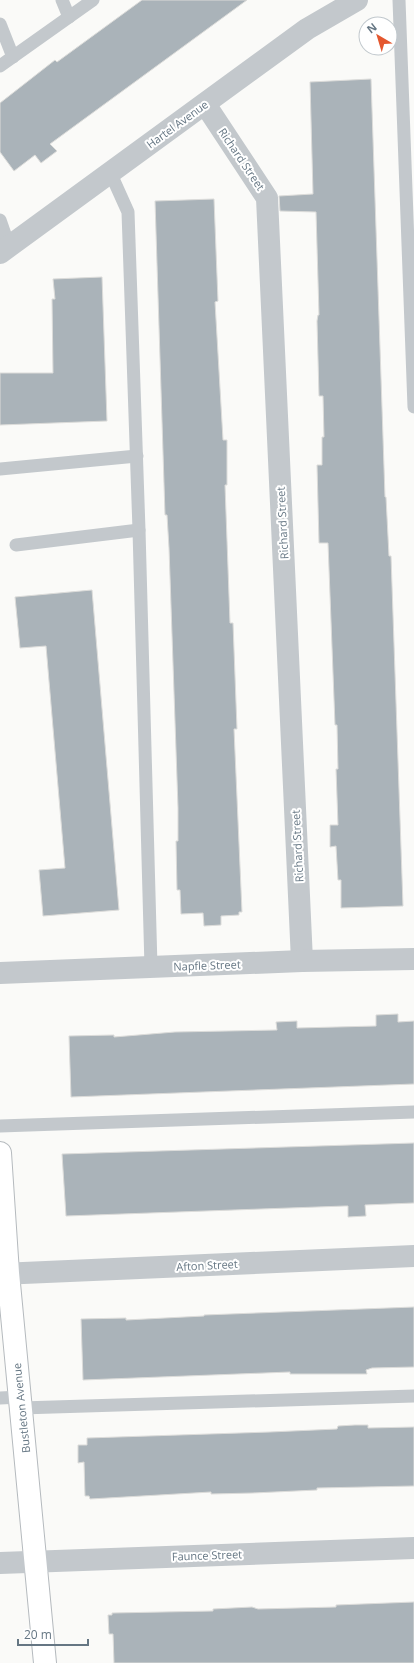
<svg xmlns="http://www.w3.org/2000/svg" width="414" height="1663" font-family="'Open Sans',sans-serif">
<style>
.building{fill:#aab3b9;stroke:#dcdcda}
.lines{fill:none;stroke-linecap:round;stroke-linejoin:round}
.primary-casing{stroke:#b5babe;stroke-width:24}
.service{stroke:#c3c8cc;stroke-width:13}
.minor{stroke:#c3c8cc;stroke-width:22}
.primary{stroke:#fff;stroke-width:22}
.labels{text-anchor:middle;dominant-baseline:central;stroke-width:4;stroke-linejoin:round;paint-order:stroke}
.street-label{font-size:11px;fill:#657683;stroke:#fff}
</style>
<rect width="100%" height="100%" fill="#fafaf8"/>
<g class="building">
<polygon points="142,0 247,0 50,144 57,151 41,163 35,155 14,171 0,152 0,103 55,60 57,62"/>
<polygon points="371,79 385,497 386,497 389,556 391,556 403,906 341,908 341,880 338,880 336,846 330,847 330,825 338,825 336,769 338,769 337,725 335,725 328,543 319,543 317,465 322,465 322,437 324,437 323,396 319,396 317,321 318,315 319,315 316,212 280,211 279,196 313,194 310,82"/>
<polygon points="214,199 218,301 215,302 223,440 227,440 227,485 225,485 230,623 233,623 237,729 234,729 242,912 239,912 239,915 221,916 221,925 204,926 203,913 181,914 180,890 177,890 176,841 178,841 178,808 169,548 167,515 165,515 155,201"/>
<polygon points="102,277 107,421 0,425 0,373 53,373 52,299 55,299 53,279"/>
<polygon points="92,590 119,910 43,916 39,870 65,868 46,646 20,648 15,597"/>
<polygon points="398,1014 398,1022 414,1021 414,1084 71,1097 69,1036 114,1035 114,1037 175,1032 277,1030 276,1022 297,1021 297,1028 376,1026 376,1015"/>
<polygon points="414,1143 414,1203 365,1205 366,1216 348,1217 348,1206 345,1206 66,1216 62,1154"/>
<polygon points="414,1307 414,1367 372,1368 366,1370 367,1374 290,1374 290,1372 83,1380 81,1319 126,1318 126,1320 204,1316 204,1315"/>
<polygon points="355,1425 368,1425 368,1428 414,1427 414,1486 317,1488 317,1490 253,1493 211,1494 211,1492 90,1499 89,1496 85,1496 84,1462 78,1463 78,1445 87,1445 87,1438 270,1432 337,1429 338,1426"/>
<polygon points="414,1602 414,1663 114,1663 113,1634 109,1634 108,1615 112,1615 112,1613 213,1611 213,1609 252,1607 258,1609 336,1607 336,1605"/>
</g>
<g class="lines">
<defs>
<polyline id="primary" points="0,1153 8,1273 45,1663"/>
</defs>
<use href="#primary" class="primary-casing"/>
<g class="service">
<polyline points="62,0 69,17"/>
<polyline points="399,0 414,407"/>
<polyline points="0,24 13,57"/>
<polyline points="0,66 93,0"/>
<polyline points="0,220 9,246"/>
<polyline points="0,469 137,456"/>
<polyline points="139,530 151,967"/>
<polyline points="16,545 139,530 128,212 110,172"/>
<polyline points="0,1126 414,1112"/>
<polyline points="0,1398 20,1397"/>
<polyline points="21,1408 414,1396"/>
</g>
<g class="minor">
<polyline points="205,104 267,198 302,961"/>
<polyline points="0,253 307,29 357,0"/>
<polyline points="0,973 302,961 414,959"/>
<polyline points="0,1274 414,1256"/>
<polyline points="0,1563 414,1548"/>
</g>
<use href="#primary" class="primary"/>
</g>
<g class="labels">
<g class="street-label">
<text transform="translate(177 124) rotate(-36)">Hartel Avenue</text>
<text transform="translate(242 159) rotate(56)">Richard Street</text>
<text transform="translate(282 523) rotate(-93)">Richard Street</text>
<text transform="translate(297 846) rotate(-93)">Richard Street</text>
<text transform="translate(207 965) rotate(-2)">Napfle Street</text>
<text transform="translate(207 1265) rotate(-3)">Afton Street</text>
<text transform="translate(21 1408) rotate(-96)">Bustleton Avenue</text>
<text transform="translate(207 1555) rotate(-2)">Faunce Street</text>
</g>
</g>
<g transform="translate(378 36) rotate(322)"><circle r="19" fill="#ffffff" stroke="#c1c8cd"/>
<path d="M0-3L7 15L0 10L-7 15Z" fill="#e4572e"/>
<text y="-6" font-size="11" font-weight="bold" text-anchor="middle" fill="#657683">N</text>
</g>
<path d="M18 1639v6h70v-6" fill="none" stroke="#657683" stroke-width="2"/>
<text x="24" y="1639" font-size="12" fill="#657683" stroke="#ffffff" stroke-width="3" paint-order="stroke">20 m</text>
</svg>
